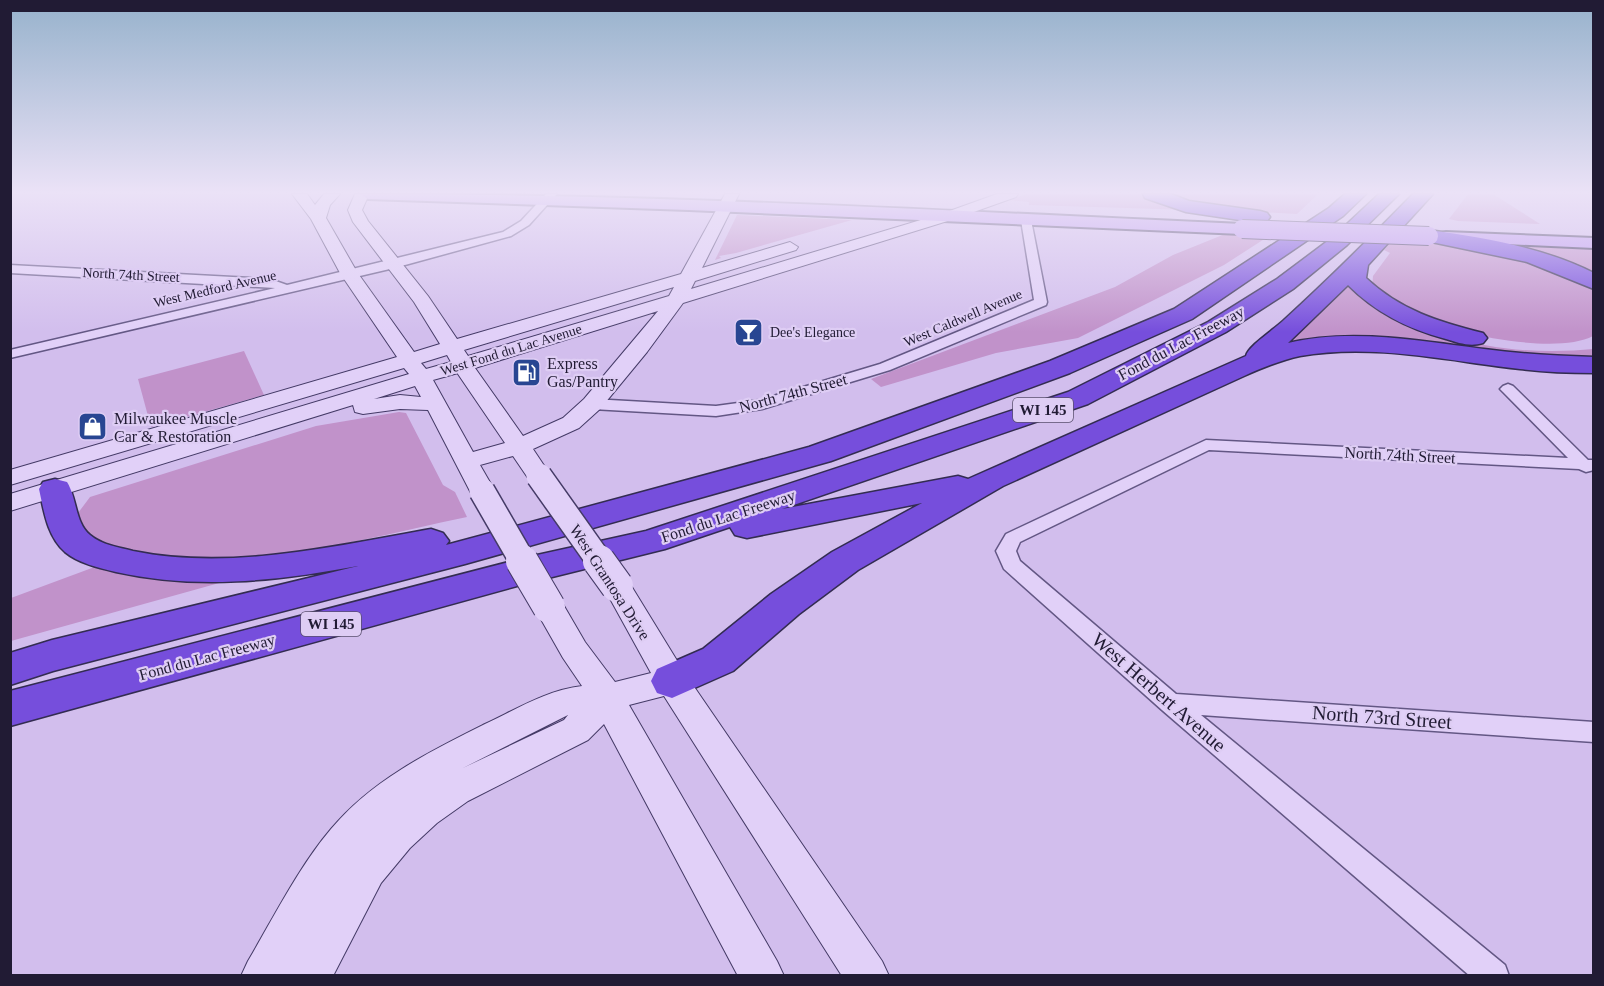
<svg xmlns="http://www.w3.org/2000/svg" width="1604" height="986" font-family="Georgia,serif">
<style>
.green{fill:#c192ca}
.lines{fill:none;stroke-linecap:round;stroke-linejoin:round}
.street-casing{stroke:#635784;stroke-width:3}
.secondary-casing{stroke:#443a66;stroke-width:2}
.primary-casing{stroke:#332c51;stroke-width:4}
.highway-casing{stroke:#332c51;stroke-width:3}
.street{fill:#e1d0f8;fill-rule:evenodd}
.secondary{fill:#e1d0f8;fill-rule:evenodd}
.primary{fill:#bb95f0;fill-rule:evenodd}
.highway{fill:#764edc;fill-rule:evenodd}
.secondary-bridge-far1-casing{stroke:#443a66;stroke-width:28;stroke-linecap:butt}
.secondary-bridge-casing{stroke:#443a66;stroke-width:34;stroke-linecap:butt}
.primary-bridge-casing{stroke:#332c51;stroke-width:20;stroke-linecap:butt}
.secondary-bridge-far1{stroke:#e1d0f8;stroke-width:25}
.secondary-bridge{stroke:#e1d0f8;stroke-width:32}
.primary-bridge{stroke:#bb95f0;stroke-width:18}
.labels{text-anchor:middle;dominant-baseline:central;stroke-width:4.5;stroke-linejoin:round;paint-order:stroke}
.far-street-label{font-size:14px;fill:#211b34;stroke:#decdf4}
.far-poi-label{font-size:14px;fill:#211b34;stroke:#decdf4;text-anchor:start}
.shield{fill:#decdf4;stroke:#5a506e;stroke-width:1.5}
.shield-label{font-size:15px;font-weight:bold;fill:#211b34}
.street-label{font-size:16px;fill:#211b34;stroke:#decdf4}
.poi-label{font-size:16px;fill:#211b34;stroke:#decdf4;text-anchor:start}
.near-street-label{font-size:20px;fill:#211b34;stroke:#decdf4}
</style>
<rect width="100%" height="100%" fill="#d2beed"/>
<g class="green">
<polygon points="1026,194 1149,194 1191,210 1029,205 1029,202 1009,200"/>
<polygon points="1162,194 1318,194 1297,214 1219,210"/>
<polygon points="1468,194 1493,194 1540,224 1458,221 1449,219"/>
<polygon points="737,215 852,220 736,253 719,256 721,258 715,260"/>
<polygon points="1225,234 1269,236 1224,265 1078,338 996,353 881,387 871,379 1115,287 1173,255"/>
<path d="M1392,241H1434L1497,249L1593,286V336C1555,356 1449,333 1410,314C1397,308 1384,297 1372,289L1373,276L1390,253L1384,250Z"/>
<polygon points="1504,244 1593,246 1593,276"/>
<path d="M1346,278C1381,297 1416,319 1452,335C1488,352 1554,353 1593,349V360L1284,345Z"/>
<polygon points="244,351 264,395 151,427 138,379"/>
<path d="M399,412L406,413L443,485L455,492L467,517C362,539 251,572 142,554C126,551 109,549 95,539C86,533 81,523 78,513L90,497L316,426Z"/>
<polygon points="100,565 230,580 11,641 11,598"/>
</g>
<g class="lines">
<defs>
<g id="street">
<polygon points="546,194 557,194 529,225 511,236 394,268 10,358 10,350 275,288 10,273 10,265 270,279 287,285 503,232 521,221"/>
<polygon points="1026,217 1031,220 1047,302 1046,305 890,370 762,409 716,416 592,409 584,404 592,399 716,406 760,400 880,364 1034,300 1021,220"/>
<polygon points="1508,384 1513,386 1588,460 1594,460 1594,470 1586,472 1579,469 1209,450 1020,542 1016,551 1020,561 1176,694 1594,722 1594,742 1201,715 1505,965 1509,976 1470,976 1162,710 1004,569 996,551 1006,534 1206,440 1568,458 1503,392 1500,389 1503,386"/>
</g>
<g id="secondary">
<path d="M292,194H307L315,205L324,194H340L330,205L326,218L357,272L414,352L440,344L414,302L353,222L348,210L355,194H369L362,210L368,221L428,296L457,339L681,274L725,194H739L702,268L790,242L798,247L796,250L695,281L691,289L944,213L997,194H1018L1016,197L954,219L683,303L647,352L600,409L579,428L533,449L551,476L548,481L539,483L530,481L513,456L480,465L495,491L491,497L482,499L473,497L428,410L400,409L363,414L355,412L353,405L10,511V494L409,374L404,368L10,485V470L397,357L340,273L311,219ZM674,287L669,296L468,356L464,350ZM658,311L584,399L563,418L523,436L475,368ZM447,355L451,362L426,369L421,363ZM458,373V374L505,443L473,452L433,380ZM415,386L421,397L400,395L374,399Z"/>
<path d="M617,576L627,579L684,672L882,961L889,976H842L664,696L629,705L777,961L784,976H738L604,724L588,740L468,801L437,823L410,848L381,883L333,976H241L248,961C274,917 298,868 331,829C372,780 429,752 485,724C517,709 547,690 582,686L563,658L534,607L538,599L549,596L560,599L585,642L615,682L651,673L603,586L607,579ZM568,715L564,720L463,768Z"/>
</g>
<g id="primary">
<path d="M360,194C654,194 948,211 1242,224L1248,225L1251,229L1248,233L1242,234L689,210L368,199Z"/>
<polygon points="1446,232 1594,238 1594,248 1440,241 1437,237 1440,233"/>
</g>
<g id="highway">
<polygon points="1143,194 1171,194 1189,201 1260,211 1267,213 1270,217 1267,221 1260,223 1186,212 1145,198"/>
<path d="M1345,194H1366L1343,216L1192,319L1070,373L831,461L465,564L53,671L10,685V653L52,640L358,566C277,581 197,590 116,572C99,568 78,563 65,552C47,536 44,511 39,489L43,482L55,479L67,482C77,498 75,523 90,535C102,545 118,547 133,551C231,571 334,546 431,529L443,533L449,541L446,545L809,447L1050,361L1174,309L1329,208Z"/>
<path d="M1379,194H1399L1347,245L1293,289L1226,332L1088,404L782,509L958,476L968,479L1246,356C1248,346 1275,329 1285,319C1329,279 1371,237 1413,194H1433L1368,265L1366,278C1400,310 1439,322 1483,333L1487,338L1483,343C1470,347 1459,343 1446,339C1408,329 1376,313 1348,285L1288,343C1352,328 1420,341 1484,349C1521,354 1557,356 1594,357V373C1569,373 1544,372 1520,369C1448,361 1373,343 1300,356C1281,360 1262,368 1244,376L1003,486L858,570L799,614L733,671L672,698L657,693L651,681L657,669L703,649L771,594L832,552L922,503L747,538L735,535L730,527L665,549L528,583L10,726V691L528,557L646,531L1068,392L1208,322L1277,279L1333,237Z"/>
<path d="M1429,230C1485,238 1542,247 1594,273V289L1527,262L1422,240L1419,236L1422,232Z"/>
</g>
</defs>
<use href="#street" class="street-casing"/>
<use href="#secondary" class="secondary-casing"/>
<use href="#primary" class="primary-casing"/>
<use href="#highway" class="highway-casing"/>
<use href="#street" class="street"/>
<use href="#secondary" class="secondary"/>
<use href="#primary" class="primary"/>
<use href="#highway" class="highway"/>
<defs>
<g id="secondary-bridge-far1">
<polyline points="539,476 600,562"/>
<polyline points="482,491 523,562"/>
</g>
<g id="secondary-bridge">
<polyline points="522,561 549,607"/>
<polyline points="599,561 617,586"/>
</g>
<polyline id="primary-bridge" points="1242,229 1429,236"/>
</defs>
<use href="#secondary-bridge-far1" class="secondary-bridge-far1-casing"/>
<use href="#secondary-bridge" class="secondary-bridge-casing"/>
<use href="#primary-bridge" class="primary-bridge-casing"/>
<use href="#secondary-bridge-far1" class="secondary-bridge-far1"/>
<use href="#secondary-bridge" class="secondary-bridge"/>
<use href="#primary-bridge" class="primary-bridge"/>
</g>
<linearGradient id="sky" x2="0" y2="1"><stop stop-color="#97b2cc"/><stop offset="0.58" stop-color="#ebe2f7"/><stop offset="1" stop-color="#ebe2f7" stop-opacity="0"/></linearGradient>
<rect width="1604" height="332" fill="url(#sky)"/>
<defs>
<symbol id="bar-square" viewBox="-11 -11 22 22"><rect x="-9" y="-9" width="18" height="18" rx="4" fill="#284692" stroke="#decdf4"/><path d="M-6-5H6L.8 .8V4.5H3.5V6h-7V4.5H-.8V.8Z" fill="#fff"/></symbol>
<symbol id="fuel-square" viewBox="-11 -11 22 22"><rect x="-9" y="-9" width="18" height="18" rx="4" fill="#284692" stroke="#decdf4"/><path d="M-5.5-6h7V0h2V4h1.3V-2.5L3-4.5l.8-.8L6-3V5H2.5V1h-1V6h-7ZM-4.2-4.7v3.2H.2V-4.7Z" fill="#fff"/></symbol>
<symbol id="shop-square" viewBox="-11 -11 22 22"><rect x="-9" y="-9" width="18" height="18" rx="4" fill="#284692" stroke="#decdf4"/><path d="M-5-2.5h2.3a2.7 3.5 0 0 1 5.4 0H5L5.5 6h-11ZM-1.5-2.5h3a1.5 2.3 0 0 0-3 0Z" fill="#fff"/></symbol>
</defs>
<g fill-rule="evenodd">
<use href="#bar-square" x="732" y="316" width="33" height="33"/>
<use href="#fuel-square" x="510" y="356" width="33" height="33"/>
<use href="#shop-square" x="76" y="410" width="33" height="33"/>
</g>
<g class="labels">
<g class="far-street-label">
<text transform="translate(131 275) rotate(3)">North 74th Street</text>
<text transform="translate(215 289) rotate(-13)">West Medford Avenue</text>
<text transform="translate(963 318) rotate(-23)">West Caldwell Avenue</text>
<text transform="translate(511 350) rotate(-17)">West Fond du Lac Avenue</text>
</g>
<g class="far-poi-label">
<text x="770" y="332">Dee's Elegance</text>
</g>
<g class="shield">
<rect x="1013" y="398" width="60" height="24" rx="4.5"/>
<rect x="301" y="612" width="60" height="24" rx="4.5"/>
</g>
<g class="shield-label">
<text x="1043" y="410">WI 145</text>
<text x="331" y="624">WI 145</text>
</g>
<g class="street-label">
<text transform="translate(1181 343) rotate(-28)">Fond du Lac Freeway</text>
<text transform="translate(793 393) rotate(-15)">North 74th Street</text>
<text transform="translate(1400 455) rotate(3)">North 74th Street</text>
<text transform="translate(728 516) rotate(-18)">Fond du Lac Freeway</text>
<text transform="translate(610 582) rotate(57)">West Grantosa Drive</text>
<text transform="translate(207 657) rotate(-15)">Fond du Lac Freeway</text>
</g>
<g class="poi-label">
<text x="547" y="363">Express<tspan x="547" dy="18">Gas/Pantry</tspan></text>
<text x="114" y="418">Milwaukee Muscle<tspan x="114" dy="18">Car &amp; Restoration</tspan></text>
</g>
<g class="near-street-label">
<text transform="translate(1159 692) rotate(41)">West Herbert Avenue</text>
<text transform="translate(1382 717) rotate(4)">North 73rd Street</text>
</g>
</g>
<rect width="1604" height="986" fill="none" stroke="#211b34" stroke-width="24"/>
</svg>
